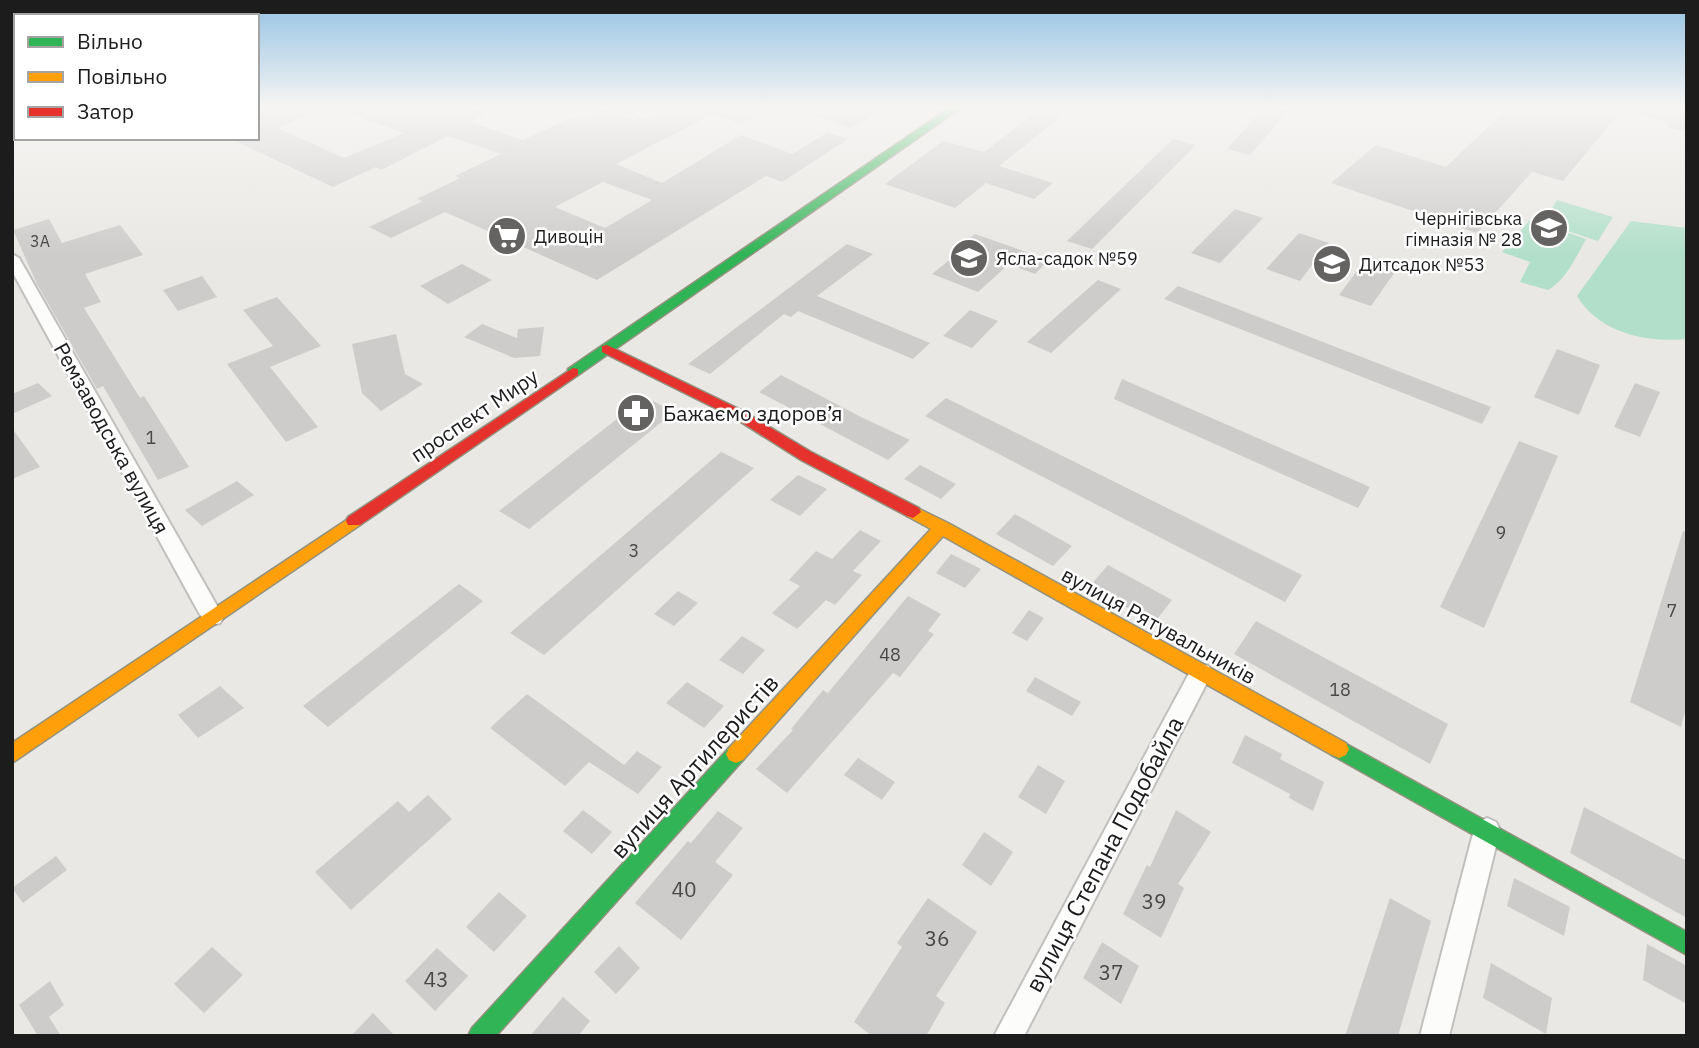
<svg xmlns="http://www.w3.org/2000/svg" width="1699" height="1048" font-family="'IBM Plex Sans',sans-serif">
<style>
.pitch{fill:#b2dfca}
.building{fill:#ceccca;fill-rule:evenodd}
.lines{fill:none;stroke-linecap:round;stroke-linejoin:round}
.street-casing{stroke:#c1c0bf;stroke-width:4}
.fast-casing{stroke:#92927f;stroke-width:3}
.slow-casing{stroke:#92927f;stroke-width:3}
.jam-casing{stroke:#92927f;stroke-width:3}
.street{fill:#fcfcfb;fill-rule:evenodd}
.fast{fill:#30b455;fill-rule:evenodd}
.slow{fill:#ff9f0a;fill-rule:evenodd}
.jam{fill:#e5322d;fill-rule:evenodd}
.labels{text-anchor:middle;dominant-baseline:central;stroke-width:5;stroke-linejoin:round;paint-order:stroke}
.far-number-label{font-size:16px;fill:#484848}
.far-poi-label{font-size:18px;fill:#1c1c1c;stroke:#fff;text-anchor:start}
.number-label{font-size:18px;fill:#484848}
.poi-label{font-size:21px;fill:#1c1c1c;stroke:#fff;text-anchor:start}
.street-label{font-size:21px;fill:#1c1c1c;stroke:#fff}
.near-number-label{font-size:21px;fill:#484848}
.near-street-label{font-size:24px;fill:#1c1c1c;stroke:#fff}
</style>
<rect width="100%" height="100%" fill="#eae8e5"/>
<g class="pitch">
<polygon points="1557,200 1613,217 1598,241 1543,223"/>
<path d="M1530,220L1586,239C1576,257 1566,280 1548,290L1520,282L1530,262L1502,252Z"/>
<path d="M1631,221L1687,228V339C1646,343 1599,333 1577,296Z"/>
</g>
<g class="building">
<path d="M257,107H327L277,128L344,158L404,133L336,109V107H463L486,114L470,122L523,140L573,117L581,120L603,109L633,120L641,116L648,119L672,107H772L740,124L713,114L616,164L662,183L741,135L792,154L827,133L848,139L782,182L766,176L597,280L445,212L391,238L369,227L423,201L417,199L460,178L455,176L501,154L448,136L381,170L376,167L333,187L229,138H257ZM603,182L652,200L605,228L555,207Z"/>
<polygon points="799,107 887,107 851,128 798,110"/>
<polygon points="1043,107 1073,107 999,166 1053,183 1034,199 986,183 955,208 885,184 943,141 984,152"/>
<polygon points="1265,107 1288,111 1250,155 1227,149"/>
<polygon points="1509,107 1624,107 1563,181 1532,172 1477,233 1331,183 1376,145 1446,167"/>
<polygon points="1631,107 1687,107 1687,132 1667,127 1669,123 1630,113"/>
<polygon points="1173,139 1196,145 1092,249 1067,241"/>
<polygon points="1235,209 1263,218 1220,263 1191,253"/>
<polygon points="49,219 62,243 120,225 143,255 85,274 101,302 84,308 140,398 144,396 189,467 158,480 103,386 97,389 37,284 13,230"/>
<polygon points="1299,233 1329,243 1300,281 1266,269"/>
<polygon points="975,234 1049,260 1035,274 1009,264 978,292 932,274 964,248 960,246"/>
<polygon points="847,244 873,254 817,296 930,343 913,359 798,311 791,317 784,314 710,374 688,364"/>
<polygon points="1368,256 1399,266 1371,306 1339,295"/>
<polygon points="462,264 492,280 448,304 420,286"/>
<polygon points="202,276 217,297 178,311 163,290"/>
<polygon points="1098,280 1121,289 1051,353 1027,342"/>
<polygon points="1178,286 1491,407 1482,424 1164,299"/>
<polygon points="277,297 321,346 270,367 318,427 286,442 227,364 273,346 243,310"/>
<polygon points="970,310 998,321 972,348 943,336"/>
<polygon points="482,324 517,338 518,329 544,327 540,356 514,358 464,337"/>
<polygon points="396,334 405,374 423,384 381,411 362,393 352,344"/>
<polygon points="1557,349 1600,365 1579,415 1534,397"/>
<polygon points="781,375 861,417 910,440 888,460 759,392"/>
<polygon points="1122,379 1370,487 1358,508 1114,399"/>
<polygon points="38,383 52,396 12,414 12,394"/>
<polygon points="1635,383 1660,392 1640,437 1614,427"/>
<polygon points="645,397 674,412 529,529 499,511"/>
<polygon points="946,398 1302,575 1285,602 925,416"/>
<polygon points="12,428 40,467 12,479"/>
<polygon points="1519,441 1558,456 1484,628 1440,607"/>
<polygon points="721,452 754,468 544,655 510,633"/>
<polygon points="920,465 956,484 941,499 904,479"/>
<polygon points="798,475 827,489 800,516 770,500"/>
<polygon points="237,481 254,495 202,526 185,510"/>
<polygon points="1015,514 1072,546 1053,566 996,534"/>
<polygon points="860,530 881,541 853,571 862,575 835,605 826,600 797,629 772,613 800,586 789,580 816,551 832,559"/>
<polygon points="1683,531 1687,532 1687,704 1681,727 1630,702"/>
<polygon points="951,554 981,569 965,588 936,573"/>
<polygon points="1108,565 1172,600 1154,623 1090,586"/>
<polygon points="459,584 483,601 328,727 303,706"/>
<polygon points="678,591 698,603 674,626 654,614"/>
<polygon points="908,596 941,614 928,631 934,634 900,677 893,673 787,793 756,769 793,730 791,729 823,690 828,693"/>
<polygon points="1029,610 1044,618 1027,641 1012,633"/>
<polygon points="1256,621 1448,724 1430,764 1234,654"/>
<polygon points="742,636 765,650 743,674 719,660"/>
<polygon points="1035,677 1081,702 1072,716 1026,691"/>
<polygon points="687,682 724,706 704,728 666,703"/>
<polygon points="220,686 244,708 198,738 178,715"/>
<polygon points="527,694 624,765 637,751 662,767 638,794 589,762 565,786 490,728"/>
<polygon points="1245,735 1282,754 1280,759 1324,782 1313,811 1289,798 1290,794 1232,763"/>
<polygon points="858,758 895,782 882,800 844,775"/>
<polygon points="1038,765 1065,781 1046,814 1018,797"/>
<polygon points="428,795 452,819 351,910 315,872 398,801 409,812"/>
<polygon points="1584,807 1687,861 1687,918 1570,853"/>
<polygon points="583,810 612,832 592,854 563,831"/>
<polygon points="1176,810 1211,832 1178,884 1184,888 1161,938 1123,914 1147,865 1150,867"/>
<polygon points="718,811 743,828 715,862 733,875 681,940 635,903 688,841 691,843"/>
<polygon points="984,832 1013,852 991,886 962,865"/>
<polygon points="56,856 67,870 23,903 12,888"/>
<polygon points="1514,878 1570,907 1564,936 1507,906"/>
<polygon points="499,892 527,916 494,952 466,927"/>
<polygon points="928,898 977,932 936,996 945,1003 926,1036 872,1036 854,1022 902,947 897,943"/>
<polygon points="1390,898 1431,921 1398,1036 1345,1036"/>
<polygon points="1102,942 1139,966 1121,1004 1083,978"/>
<polygon points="1647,944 1687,966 1687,1004 1643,980"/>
<polygon points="619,946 640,968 616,994 594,972"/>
<polygon points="212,947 243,975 204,1013 174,984"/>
<polygon points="437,948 468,976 435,1011 405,981"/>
<polygon points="1491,963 1552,998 1546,1034 1483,998"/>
<polygon points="50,981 64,1005 49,1017 61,1036 38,1036 19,1005"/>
<polygon points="563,997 590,1021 578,1036 530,1036"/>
<polygon points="373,1013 395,1036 351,1036"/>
</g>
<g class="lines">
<defs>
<g id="street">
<path d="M12,254L19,258L220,611L224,617L220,623C205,628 201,616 194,604L12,271Z"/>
<polygon points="1201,664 1209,666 1212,673 1024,1036 994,1036 1193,666"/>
<polygon points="1487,818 1496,822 1500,830 1449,1036 1420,1036 1474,830 1478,822"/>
</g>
<g id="fast">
<polygon points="951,107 962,107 578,375 568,375 568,369"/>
<polygon points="1339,740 1687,932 1687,955 1332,755 1329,749 1332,743"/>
<polygon points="736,745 743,748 746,754 743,760 496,1036 468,1036 472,1028 729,748"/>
</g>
<g id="slow">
<polygon points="913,506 948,523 1346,743 1349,749 1346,755 1339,758 1332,755 943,536 743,760 736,763 729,760 726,754 729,748 931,529 907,516 905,512 907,508"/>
<polygon points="354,515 362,521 360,525 12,763 12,743"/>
</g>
<g id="jam">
<polygon points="607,345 743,411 811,452 919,508 921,512 913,518 907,516 801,460 733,417 602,352 602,346"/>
<polygon points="573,368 578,369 578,375 360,525 348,525 346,521 348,517"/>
</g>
</defs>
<use href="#street" class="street-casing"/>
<use href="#fast" class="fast-casing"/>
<use href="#slow" class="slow-casing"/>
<use href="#jam" class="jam-casing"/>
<use href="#street" class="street"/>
<use href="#fast" class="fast"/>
<use href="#slow" class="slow"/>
<use href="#jam" class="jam"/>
</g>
<linearGradient id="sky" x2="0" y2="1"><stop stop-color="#95c2e3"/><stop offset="0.42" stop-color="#f6f5f3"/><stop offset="1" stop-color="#f6f5f3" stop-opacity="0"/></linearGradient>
<rect width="1699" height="254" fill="url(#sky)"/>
<defs>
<symbol id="school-disc" viewBox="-11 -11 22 22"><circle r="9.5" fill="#646362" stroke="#fff"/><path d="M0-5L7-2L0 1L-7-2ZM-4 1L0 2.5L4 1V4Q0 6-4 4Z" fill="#fff"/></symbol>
<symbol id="supermarket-disc" viewBox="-11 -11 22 22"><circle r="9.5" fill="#646362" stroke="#fff"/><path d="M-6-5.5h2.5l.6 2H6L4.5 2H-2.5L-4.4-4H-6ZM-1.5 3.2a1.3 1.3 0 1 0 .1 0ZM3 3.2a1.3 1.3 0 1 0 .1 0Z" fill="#fff"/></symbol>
<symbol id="pharmacy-disc" viewBox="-11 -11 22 22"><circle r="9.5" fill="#646362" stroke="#fff"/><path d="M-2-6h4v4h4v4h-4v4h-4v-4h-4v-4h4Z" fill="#fff"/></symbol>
</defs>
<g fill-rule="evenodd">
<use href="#school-disc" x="1527" y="206" width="44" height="44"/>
<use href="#supermarket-disc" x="485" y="214" width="44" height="44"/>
<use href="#school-disc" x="947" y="236" width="44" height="44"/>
<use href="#school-disc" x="1310" y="242" width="44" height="44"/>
<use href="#pharmacy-disc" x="614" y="391" width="44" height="44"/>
</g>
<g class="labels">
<g class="far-number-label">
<text x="40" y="241">3А</text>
</g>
<g class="far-poi-label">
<text x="1522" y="218" text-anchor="end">Чернігівська<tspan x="1522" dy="21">гімназія № 28</tspan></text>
<text x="534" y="236">Дивоцін</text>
<text x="996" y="258">Ясла-садок №59</text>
<text x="1359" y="264">Дитсадок №53</text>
</g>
<g class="number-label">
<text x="151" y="437">1</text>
<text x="1501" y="532">9</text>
<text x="634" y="550">3</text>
<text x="1672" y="610">7</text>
<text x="890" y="654">48</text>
<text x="1340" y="689">18</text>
</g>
<g class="poi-label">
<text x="663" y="413">Бажаємо здоров’я</text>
</g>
<g class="street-label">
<text transform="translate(474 415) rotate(-34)">проспект Миру</text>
<text transform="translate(112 438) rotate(61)">Ремзаводська вулиця</text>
<text transform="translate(1159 625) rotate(29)">вулиця Рятувальників</text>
</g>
<g class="near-number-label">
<text x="684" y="889">40</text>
<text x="1154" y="901">39</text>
<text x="937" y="938">36</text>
<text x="1111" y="972">37</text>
<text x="436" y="979">43</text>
</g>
<g class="near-street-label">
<text transform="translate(694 766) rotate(-48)">вулиця Артилеристів</text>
<text transform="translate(1104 854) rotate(-62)">вулиця Степана Подобайла</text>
</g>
</g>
<rect width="1699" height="1048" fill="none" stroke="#1c1c1c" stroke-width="28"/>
<rect x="14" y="14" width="245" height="126" fill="#ffffff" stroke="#a4a4a4" stroke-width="2"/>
<rect x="28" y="37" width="35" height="10" fill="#30b455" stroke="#a4a4a4" stroke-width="2"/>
<text x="77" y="49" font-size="21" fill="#1c1c1c">Вільно</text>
<rect x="28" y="72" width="35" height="10" fill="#ff9f0a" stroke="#a4a4a4" stroke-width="2"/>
<text x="77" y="84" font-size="21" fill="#1c1c1c">Повільно</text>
<rect x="28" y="107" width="35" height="10" fill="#e5322d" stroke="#a4a4a4" stroke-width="2"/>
<text x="77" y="119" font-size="21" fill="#1c1c1c">Затор</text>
</svg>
